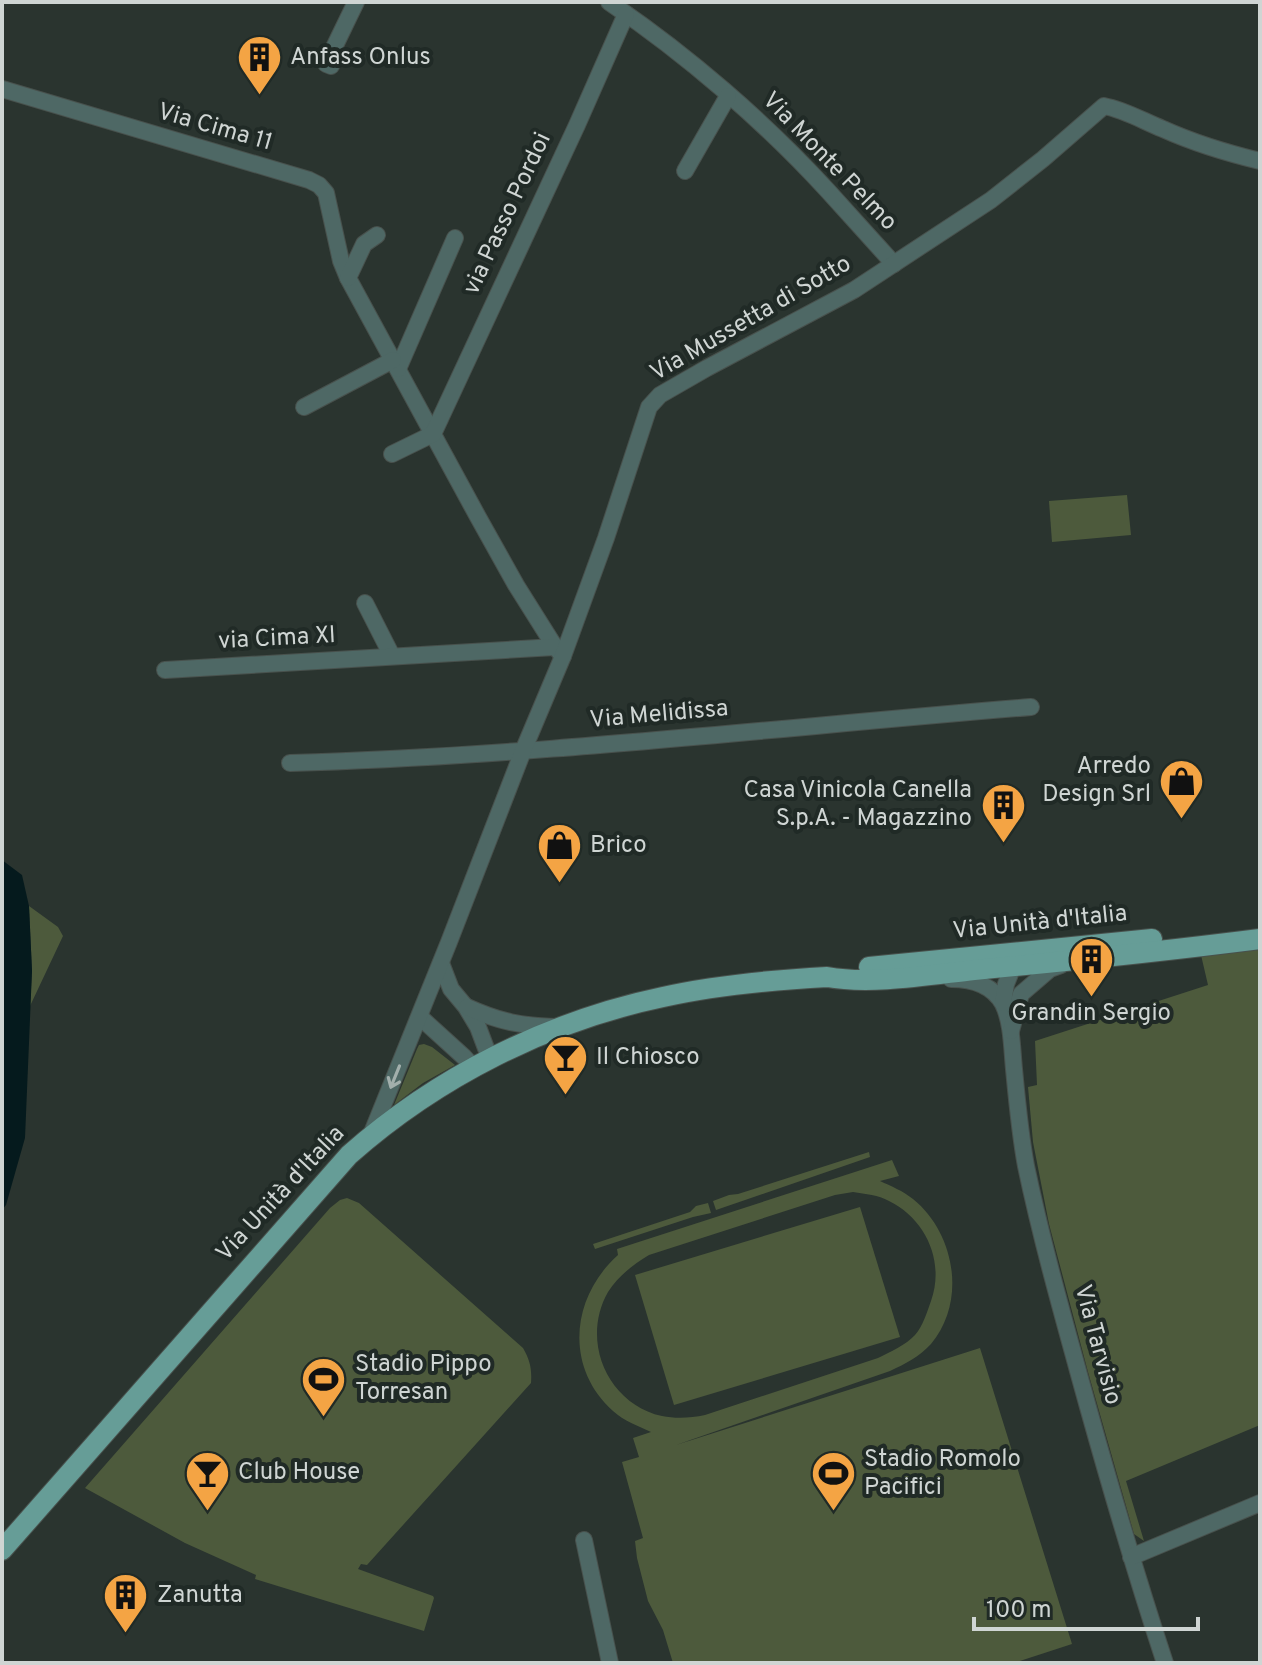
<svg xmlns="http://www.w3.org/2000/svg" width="1262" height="1665" font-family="Overpass,sans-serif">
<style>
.green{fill:#4d5a3c;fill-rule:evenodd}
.water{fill:#051a1d}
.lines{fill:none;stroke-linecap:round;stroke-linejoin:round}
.minor-casing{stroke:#48514d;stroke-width:18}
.major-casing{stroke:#48514d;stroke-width:22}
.minor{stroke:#4e6865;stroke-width:16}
.major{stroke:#669d97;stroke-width:20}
.oneway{stroke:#a2afac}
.labels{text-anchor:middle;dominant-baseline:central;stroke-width:8;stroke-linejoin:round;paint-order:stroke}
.poi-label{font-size:24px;fill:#cfd5d3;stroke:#202a26;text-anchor:start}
.street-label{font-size:24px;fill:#cfd5d3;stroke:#202a26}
</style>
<rect width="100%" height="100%" fill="#2a342f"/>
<g class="green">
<polygon points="1127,495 1131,535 1052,542 1049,501"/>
<polygon points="29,906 58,927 63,936 30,1006 32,971"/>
<polygon points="1260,948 1260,1425 1126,1481 1144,1541 1134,1534 1088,1372 1049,1224 1033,1142 1028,1087 1037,1085 1035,1041 1208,985 1201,955"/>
<polygon points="424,1044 432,1047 455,1065 423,1083 394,1105 417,1049 419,1045"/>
<polygon points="869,1152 870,1157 716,1210 713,1201 729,1195 738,1194"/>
<path d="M892,1160L899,1176L880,1181C891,1186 903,1191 913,1199C955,1233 967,1301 931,1344C919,1357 905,1364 890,1371L676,1445L980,1348L1072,1644L1014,1663H673L663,1630L648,1601L637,1558L635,1541L643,1538L622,1462L639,1457L633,1438L651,1432C638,1426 624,1421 613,1411C564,1367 571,1297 618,1255L617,1249ZM853,1192C866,1194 878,1195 889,1201C926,1219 945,1262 931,1301C927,1312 923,1326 915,1335C906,1345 890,1352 878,1358L705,1415C691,1418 676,1419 662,1416C608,1404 580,1341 608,1292C618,1276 634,1264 649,1255L835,1195Z"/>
<path d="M347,1198L359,1203L523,1348C530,1360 532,1369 531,1383L367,1565L361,1564L358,1569L433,1596L434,1598L424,1631L255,1579L256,1575L185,1543L85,1488L330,1208L340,1200Z"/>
<polygon points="708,1203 711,1213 693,1217 595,1249 593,1244 690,1212 696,1206"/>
<polygon points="860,1207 900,1337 674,1405 635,1275"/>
</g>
<polygon class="water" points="2,860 22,875 29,906 32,971 25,1138 6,1205 2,1210"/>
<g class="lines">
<defs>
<g id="minor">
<path d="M609,2C686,54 765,122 828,191C850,215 872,240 894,264"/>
<polyline points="331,66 326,64 356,2"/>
<polyline points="2,89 309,180 319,185 326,193 341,261 348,278 478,517 516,585 555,647 563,656"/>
<polyline points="685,171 728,96"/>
<polyline points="348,278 364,244 377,235"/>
<polyline points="398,369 455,238"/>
<polyline points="304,407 393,360"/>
<polyline points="392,454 433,434 577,125 626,14"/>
<polyline points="365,603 392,656"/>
<polyline points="165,670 555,647"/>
<path d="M290,763C537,756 784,727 1031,707"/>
<polyline points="441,963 451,989 466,1007 478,1027 490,1059"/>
<path d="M951,979C972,979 992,984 1003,1004C1012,1022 1012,1049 1014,1069C1017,1101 1020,1134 1026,1166C1043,1247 1066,1327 1088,1407C1112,1493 1137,1578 1165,1663"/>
<polyline points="1003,1003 1006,984 1016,959"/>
<path d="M467,1007C500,1022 521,1026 557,1027"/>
<polyline points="420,1017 464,1057 474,1068"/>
<polyline points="1011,1031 1021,994 1050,969 1061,965"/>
<path d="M371,1135L449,942L523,751L563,656L606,538L649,407L660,395L707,368L854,290L991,200L1043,159L1104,106C1125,110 1143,121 1163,129C1194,143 1227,153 1260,161"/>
<polyline points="584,1540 610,1663"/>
<polyline points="1131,1557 1260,1503"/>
</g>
<g id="major">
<polyline points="869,967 1152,939"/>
<path d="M2,1550L349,1155C437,1077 548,1021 663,997C716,985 773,980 827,977C871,985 929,975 974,970C1069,961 1165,951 1260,939"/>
</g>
</defs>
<use href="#minor" class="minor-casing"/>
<use href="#major" class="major-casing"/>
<use href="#minor" class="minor"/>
<use href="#major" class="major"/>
</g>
<defs><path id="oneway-shaft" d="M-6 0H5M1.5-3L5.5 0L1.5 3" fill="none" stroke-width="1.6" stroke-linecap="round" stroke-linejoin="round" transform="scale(2)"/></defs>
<use class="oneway" href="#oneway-shaft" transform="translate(395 1077) rotate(112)"/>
<defs>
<symbol id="building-pin" viewBox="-11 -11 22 30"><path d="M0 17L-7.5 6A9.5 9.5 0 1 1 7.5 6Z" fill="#f4a444" stroke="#202a26"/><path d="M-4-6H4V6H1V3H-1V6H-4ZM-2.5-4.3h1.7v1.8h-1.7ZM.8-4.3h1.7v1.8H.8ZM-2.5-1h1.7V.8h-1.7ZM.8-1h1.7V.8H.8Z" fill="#111"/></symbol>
<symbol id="shop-pin" viewBox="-11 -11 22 30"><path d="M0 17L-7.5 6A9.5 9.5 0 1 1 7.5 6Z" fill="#f4a444" stroke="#202a26"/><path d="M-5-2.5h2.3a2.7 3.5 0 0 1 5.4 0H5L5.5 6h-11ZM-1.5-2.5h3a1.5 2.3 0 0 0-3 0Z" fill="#111"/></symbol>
<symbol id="bar-pin" viewBox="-11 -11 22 30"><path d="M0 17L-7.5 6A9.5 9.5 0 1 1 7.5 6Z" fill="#f4a444" stroke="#202a26"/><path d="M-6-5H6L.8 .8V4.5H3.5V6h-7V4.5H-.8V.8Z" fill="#111"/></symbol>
<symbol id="stadium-pin" viewBox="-11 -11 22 30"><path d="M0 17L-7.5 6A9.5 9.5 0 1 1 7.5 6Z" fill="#f4a444" stroke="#202a26"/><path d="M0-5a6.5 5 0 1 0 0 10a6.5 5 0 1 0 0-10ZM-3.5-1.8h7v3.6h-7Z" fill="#111"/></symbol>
</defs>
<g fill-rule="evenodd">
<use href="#building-pin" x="234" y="32" width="51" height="69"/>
<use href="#shop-pin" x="1156" y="756" width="51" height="69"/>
<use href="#building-pin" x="978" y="780" width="51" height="69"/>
<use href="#shop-pin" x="534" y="820" width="51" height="69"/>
<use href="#building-pin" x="1066" y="934" width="51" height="69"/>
<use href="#bar-pin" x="540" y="1032" width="51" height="69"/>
<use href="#stadium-pin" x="298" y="1354" width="51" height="69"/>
<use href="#bar-pin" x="182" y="1448" width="51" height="69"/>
<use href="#stadium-pin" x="808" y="1448" width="51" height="69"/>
<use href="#building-pin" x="100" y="1570" width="51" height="69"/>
</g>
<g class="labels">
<g class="poi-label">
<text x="290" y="58">Anfass Onlus</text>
<text x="1151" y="767" text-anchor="end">Arredo<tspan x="1151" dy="28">Design Srl</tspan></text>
<text x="972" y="791" text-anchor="end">Casa Vinicola Canella<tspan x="972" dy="28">S.p.A. - Magazzino</tspan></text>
<text x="590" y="846">Brico</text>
<text x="1091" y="1014" text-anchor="middle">Grandin Sergio</text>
<text x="596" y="1058">Il Chiosco</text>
<text x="355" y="1365">Stadio Pippo<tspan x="355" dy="28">Torresan</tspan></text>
<text x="864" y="1460">Stadio Romolo<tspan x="864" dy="28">Pacifici</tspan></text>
<text x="238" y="1473">Club House</text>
<text x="157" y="1596">Zanutta</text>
</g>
<g class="street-label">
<text transform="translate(215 128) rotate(16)">Via Cima 11</text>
<text transform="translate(829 162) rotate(46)">Via Monte Pelmo</text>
<text transform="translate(508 214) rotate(-65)">via Passo Pordoi</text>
<text transform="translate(751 319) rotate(-30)">Via Mussetta di Sotto</text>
<text transform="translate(277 639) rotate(-3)">via Cima XI</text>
<text transform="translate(659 715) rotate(-5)">Via Melidissa</text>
<text transform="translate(1040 923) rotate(-6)">Via Unità d'Italia</text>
<text transform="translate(281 1194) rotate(-47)">Via Unità d'Italia</text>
<text transform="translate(1097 1345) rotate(75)">Via Tarvisio</text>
</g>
</g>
<rect width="1262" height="1665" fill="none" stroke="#cfd5d3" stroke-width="8"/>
<path d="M974 1617v12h224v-12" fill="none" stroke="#cfd5d3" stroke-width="4"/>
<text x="986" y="1617" font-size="24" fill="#cfd5d3" stroke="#202a26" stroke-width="6" paint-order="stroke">100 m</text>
</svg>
